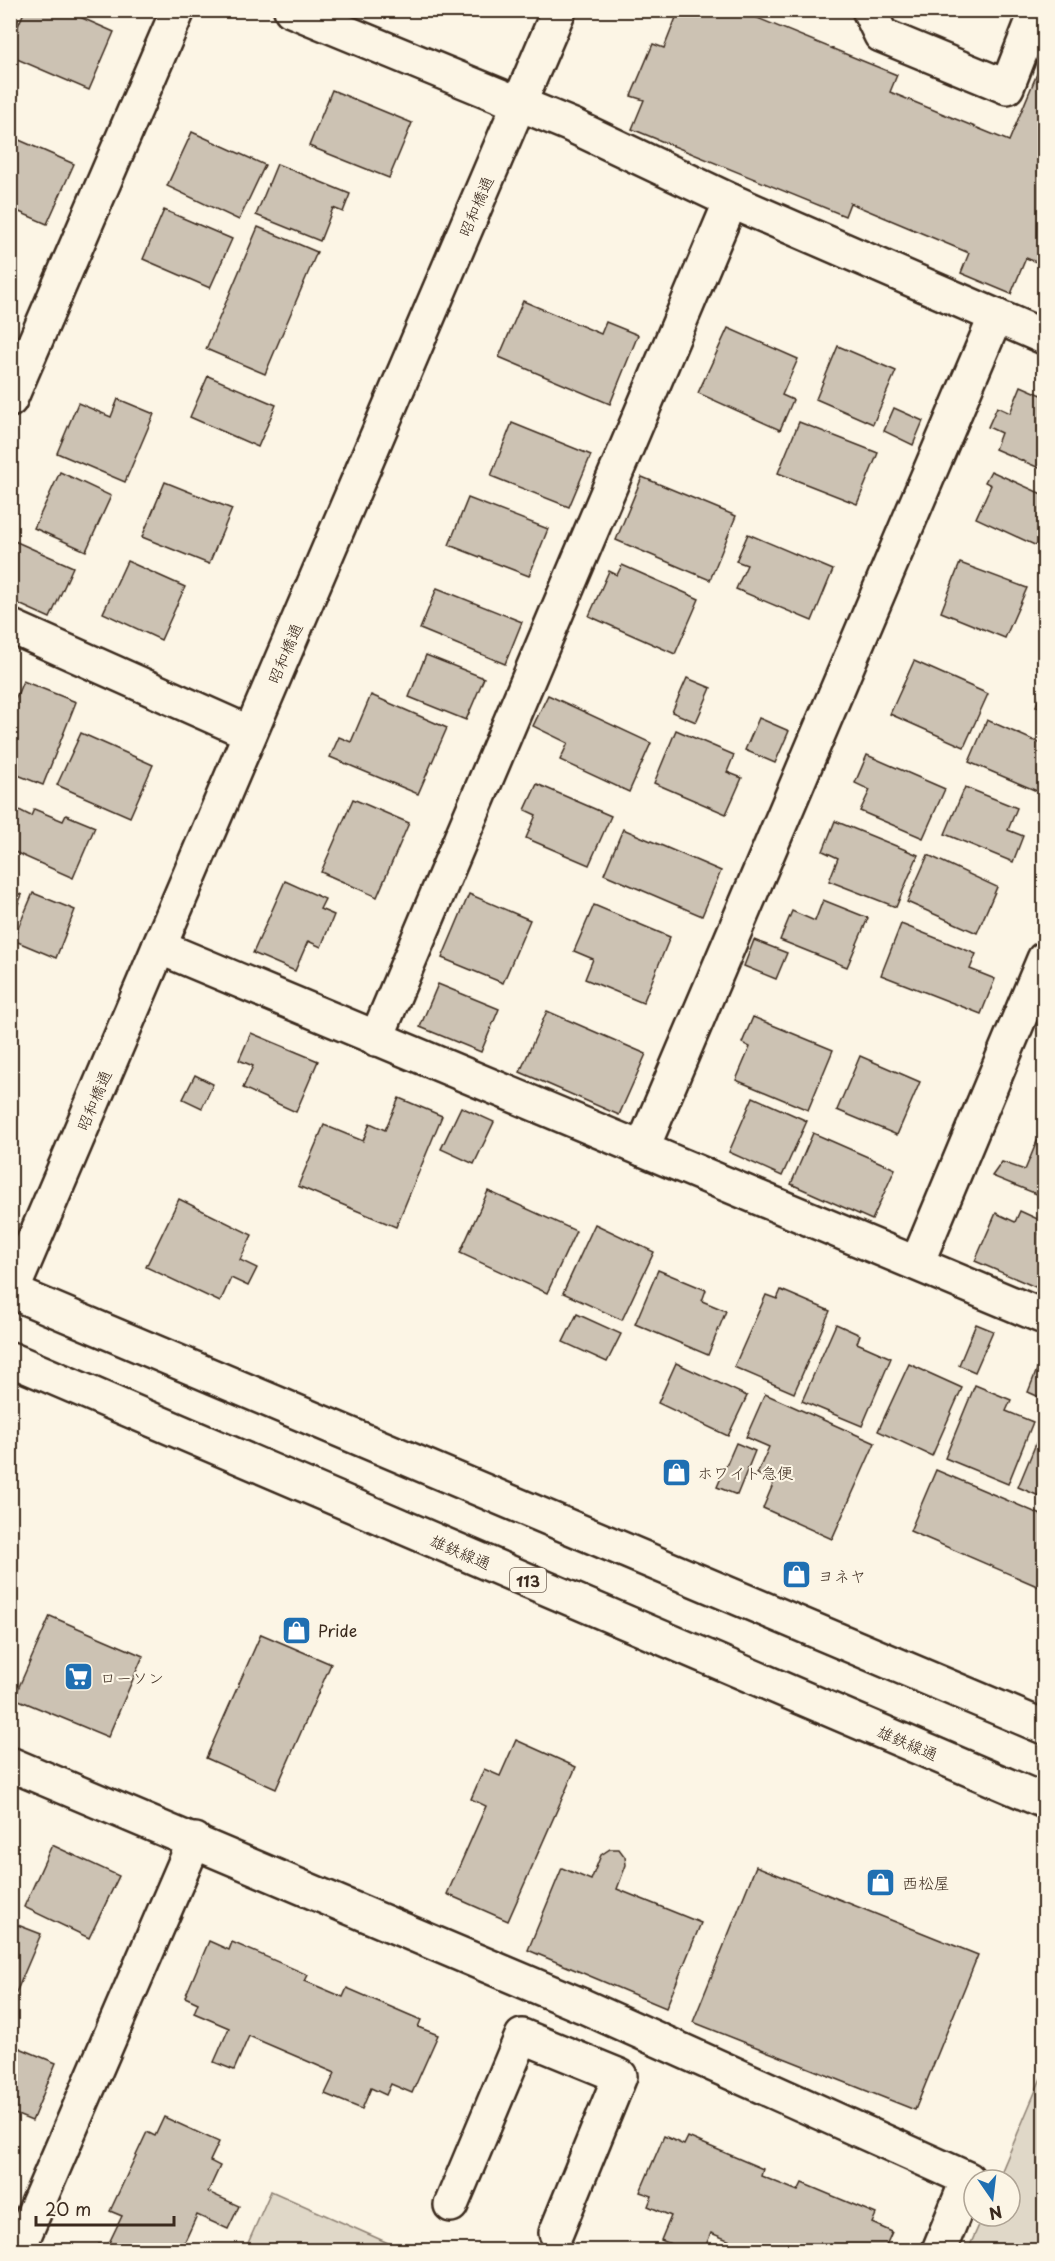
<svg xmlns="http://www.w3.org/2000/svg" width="1055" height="2261" font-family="'Playpen Sans','Klee One',sans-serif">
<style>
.park{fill:#e0d8c8;stroke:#8e8173;stroke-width:1.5}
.building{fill:#ccc2b3;stroke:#3b2a1e;stroke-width:1.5}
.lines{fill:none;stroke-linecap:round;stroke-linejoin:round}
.minor-casing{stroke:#3b2a1e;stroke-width:38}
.major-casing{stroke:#3b2a1e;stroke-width:38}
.minor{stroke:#fcf5e5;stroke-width:33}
.major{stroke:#fcf5e5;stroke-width:33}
.labels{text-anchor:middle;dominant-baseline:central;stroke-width:4.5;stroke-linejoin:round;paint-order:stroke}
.shield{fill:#fcf5e5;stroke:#75675a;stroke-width:1.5}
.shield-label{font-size:15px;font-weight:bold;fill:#3b2a1e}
.street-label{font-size:16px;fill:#3b2a1e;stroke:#fcf5e5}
.poi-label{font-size:16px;fill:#3b2a1e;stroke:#fcf5e5;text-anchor:start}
</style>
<rect width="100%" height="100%" fill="#fcf5e5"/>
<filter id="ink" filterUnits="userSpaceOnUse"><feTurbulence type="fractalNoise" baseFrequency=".0167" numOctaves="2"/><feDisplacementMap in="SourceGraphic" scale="12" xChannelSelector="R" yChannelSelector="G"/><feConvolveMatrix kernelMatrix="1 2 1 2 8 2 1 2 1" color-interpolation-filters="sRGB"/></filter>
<g filter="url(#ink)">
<g class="park">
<polygon points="1044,2071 1043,2250 968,2250 983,2216 1010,2216 1010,2180 998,2180"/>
<polygon points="271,2191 404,2250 245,2250"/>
</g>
<g class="building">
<polygon points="25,10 64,10 114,32 89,90 10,56 10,44"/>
<polygon points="679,10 738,10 897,75 890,92 1009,141 1044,57 1044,265 1026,258 1011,294 961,273 969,253 850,203 845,216 632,129 644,100 631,96 653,44 664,48"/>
<polygon points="332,90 412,123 389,178 309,146"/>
<polygon points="192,132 265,165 239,220 167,186"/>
<polygon points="10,136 74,164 47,224 10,208"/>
<polygon points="277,164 350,194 343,212 333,208 320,241 256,215"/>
<polygon points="164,210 232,239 210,288 143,259"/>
<polygon points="258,227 317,252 265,374 206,349"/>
<polygon points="523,301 601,334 606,322 638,335 610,404 499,357"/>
<polygon points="728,328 798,359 782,395 793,400 780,430 698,393"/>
<polygon points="838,346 896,371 873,424 816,399"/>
<polygon points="208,376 276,405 258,447 190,417"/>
<polygon points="1021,386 1044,396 1044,470 995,449 1001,433 988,427 997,407 1010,413"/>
<polygon points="118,399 154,414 125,482 57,453 78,403 111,417"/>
<polygon points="894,408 923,421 913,445 884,431"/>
<polygon points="799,422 878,453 857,504 778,473"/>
<polygon points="512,423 591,455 569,507 491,476"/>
<polygon points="991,471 1044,495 1044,534 1039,547 976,518 991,485 985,482"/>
<polygon points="60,472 111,496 86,551 34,528"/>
<polygon points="642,477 736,516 710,580 616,540"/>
<polygon points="165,482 232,509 209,564 142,537"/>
<polygon points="468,498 548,529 529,576 449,545"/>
<polygon points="748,534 833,570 812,621 736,589 747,565 736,561"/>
<polygon points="10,539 73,567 50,618 10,600"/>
<polygon points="127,561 185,587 161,640 103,613"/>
<polygon points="960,563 1027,588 1005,638 941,612"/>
<polygon points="622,565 699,599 675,654 589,616 609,571 617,575"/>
<polygon points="437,588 522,622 505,664 420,629"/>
<polygon points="426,655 484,678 466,720 409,697"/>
<polygon points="914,661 988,694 964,747 890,714"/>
<polygon points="687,678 711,688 696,722 672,712"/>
<polygon points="23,681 76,702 43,785 10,772 10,712"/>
<polygon points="1044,687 1044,709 1036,706"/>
<polygon points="371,695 447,728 418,794 330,757 339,737 351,742"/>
<polygon points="548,695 651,743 629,792 560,760 568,743 533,726"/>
<polygon points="759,718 789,731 775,763 745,750"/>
<polygon points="987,720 1044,745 1044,794 969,762"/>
<polygon points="676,730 734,755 727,772 742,778 726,814 654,783"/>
<polygon points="81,733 153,765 130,817 57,785"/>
<polygon points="867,755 945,789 923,838 860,811 870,790 855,783"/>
<polygon points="537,784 611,816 589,865 526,838 536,815 525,810"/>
<polygon points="965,787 1017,808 1008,830 1023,836 1013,862 945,834"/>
<polygon points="353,799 409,823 377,897 321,872"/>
<polygon points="15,808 31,816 34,809 63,821 66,815 95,827 73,878 10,850 10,818"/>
<polygon points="835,821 918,855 896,907 829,881 838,858 823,851"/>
<polygon points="623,829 721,871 702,916 604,874"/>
<polygon points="928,855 997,887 977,933 907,902"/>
<polygon points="285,881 325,899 320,909 334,915 321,947 308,941 295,971 253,953"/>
<polygon points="10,890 22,895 10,923"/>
<polygon points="33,893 75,910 56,958 13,940"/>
<polygon points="469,894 530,920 503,983 442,958"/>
<polygon points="823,900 868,918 847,967 780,940 792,911 815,921"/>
<polygon points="594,905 670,937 643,1003 585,979 593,959 574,951"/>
<polygon points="901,924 976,954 970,969 995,979 981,1014 881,975"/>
<polygon points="754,940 787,953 776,979 744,966"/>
<polygon points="438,984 499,1009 481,1052 420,1027"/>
<polygon points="547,1011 646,1054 619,1115 520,1072"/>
<polygon points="753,1017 833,1050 808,1110 736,1080 750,1047 742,1043"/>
<polygon points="251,1033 318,1061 296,1112 243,1088 253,1066 239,1060"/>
<polygon points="860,1056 920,1082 897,1135 837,1110"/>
<polygon points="195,1075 213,1084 202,1108 183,1099"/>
<polygon points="753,1097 807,1121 782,1176 729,1152"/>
<polygon points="399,1098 442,1116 396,1227 298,1186 324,1125 363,1141 370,1123 385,1130"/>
<polygon points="461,1107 494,1122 474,1164 441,1149"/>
<polygon points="813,1133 895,1169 872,1220 791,1184"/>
<polygon points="1040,1134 1044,1136 1044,1197 992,1176 1002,1162 1025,1170"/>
<polygon points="488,1191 576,1231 547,1293 460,1253"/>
<polygon points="179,1199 252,1235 240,1260 257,1268 248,1286 231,1278 220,1302 146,1267"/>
<polygon points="1020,1211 1044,1222 1040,1234 1044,1236 1044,1278 1040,1289 975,1261 996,1213 1015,1222"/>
<polygon points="595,1224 654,1252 622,1320 563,1293"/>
<polygon points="658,1270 706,1290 702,1301 726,1311 708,1355 635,1324"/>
<polygon points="781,1290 830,1311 794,1393 734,1367 766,1295 777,1299"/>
<polygon points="577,1314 621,1334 607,1362 563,1342"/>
<polygon points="836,1324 860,1335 857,1343 891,1358 862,1426 802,1401"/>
<polygon points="976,1324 993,1331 975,1372 959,1365"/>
<polygon points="1044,1352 1044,1399 1028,1392"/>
<polygon points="676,1363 747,1396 728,1436 658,1403"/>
<polygon points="909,1364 962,1388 932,1456 878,1431"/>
<polygon points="975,1385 1011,1400 1006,1411 1033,1422 1008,1484 945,1458"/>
<polygon points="765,1394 875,1443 832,1539 763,1508 774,1482 757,1474 769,1447 746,1437"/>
<polygon points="1042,1429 1044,1430 1044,1498 1018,1487"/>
<polygon points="736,1443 755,1451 737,1495 717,1487"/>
<polygon points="936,1470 1044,1516 1044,1589 910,1531"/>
<polygon points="50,1616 143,1656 108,1737 14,1698"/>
<polygon points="261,1634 331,1664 276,1789 206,1758"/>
<polygon points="516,1740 576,1767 508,1921 447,1894 486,1806 471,1799 484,1769 500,1776"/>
<polygon points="52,1845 119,1876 89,1938 24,1907"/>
<polygon points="610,1849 619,1849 625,1857 626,1865 617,1889 701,1923 666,2008 528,1950 562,1868 591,1880 601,1855"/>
<polygon points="756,1866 978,1955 915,2110 693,2022"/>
<polygon points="10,1922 41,1934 10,2007"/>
<polygon points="209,1941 229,1950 232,1942 308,1975 305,1981 343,1997 347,1988 421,2020 418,2027 438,2035 412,2093 391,2084 386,2095 371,2088 362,2109 325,2094 335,2073 249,2036 234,2070 214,2062 229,2028 194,2013 198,2003 185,1997"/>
<polygon points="10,2044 56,2063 32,2121 10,2112"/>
<polygon points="164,2117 219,2142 210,2161 220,2166 208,2192 239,2206 228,2229 197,2215 181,2250 96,2250 99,2244 107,2247 122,2216 110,2211 147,2132 155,2136"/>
<polygon points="664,2136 684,2145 688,2137 763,2169 761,2176 798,2191 802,2183 876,2214 872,2223 892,2232 884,2250 752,2250 711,2233 704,2250 686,2250 661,2240 671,2216 648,2206 652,2196 640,2192"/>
</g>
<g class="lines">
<defs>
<g id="minor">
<polyline points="291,10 571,125 731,201 1044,337"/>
<polyline points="869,10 881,35 1007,87 1037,10"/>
<polyline points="10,400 178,10"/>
<polyline points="10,626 250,733"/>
<polyline points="159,947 1044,1317"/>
<polyline points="376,1039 731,201"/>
<polyline points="642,1149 996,316"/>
<polyline points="917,1263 1044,959"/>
<polyline points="10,1296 559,10"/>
<polyline points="10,1764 583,2006 968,2179 939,2250"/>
<polyline points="451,2205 522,2036 620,2076 556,2233"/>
<polyline points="18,2250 195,1840"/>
</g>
<g id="major">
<polyline points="10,1291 1044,1727"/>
<polyline points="10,1359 1044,1801"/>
</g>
</defs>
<use href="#minor" class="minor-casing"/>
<use href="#major" class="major-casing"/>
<use href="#minor" class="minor"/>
<use href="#major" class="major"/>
</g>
</g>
<defs>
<symbol id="shop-square" viewBox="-11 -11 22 22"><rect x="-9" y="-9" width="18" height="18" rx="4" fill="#1f6fb2" stroke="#fcf5e5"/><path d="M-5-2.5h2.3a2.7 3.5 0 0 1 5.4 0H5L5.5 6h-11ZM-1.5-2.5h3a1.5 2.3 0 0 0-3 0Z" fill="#fff"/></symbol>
<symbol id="supermarket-square" viewBox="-11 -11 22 22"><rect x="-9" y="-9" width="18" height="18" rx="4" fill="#1f6fb2" stroke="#fcf5e5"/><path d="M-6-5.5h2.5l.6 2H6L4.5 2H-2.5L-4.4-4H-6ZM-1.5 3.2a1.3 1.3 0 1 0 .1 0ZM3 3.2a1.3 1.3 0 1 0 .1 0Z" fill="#fff"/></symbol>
</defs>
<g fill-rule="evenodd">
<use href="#shop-square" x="660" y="1456" width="33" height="33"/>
<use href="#shop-square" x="780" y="1558" width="33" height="33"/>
<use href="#shop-square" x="280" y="1614" width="33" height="33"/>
<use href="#supermarket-square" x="62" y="1660" width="33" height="33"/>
<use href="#shop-square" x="864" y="1866" width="33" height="33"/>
</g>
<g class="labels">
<rect class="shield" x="510" y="1568" width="36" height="24" rx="4.5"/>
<g class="shield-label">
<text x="528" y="1580">113</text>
</g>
<g class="street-label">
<text transform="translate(475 206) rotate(-67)">昭和橋通</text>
<text transform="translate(284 653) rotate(-67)">昭和橋通</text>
<text transform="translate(93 1100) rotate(-67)">昭和橋通</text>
<text transform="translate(461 1551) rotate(23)">雄鉄線通</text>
<text transform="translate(908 1742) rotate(23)">雄鉄線通</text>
</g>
<g class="poi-label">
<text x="697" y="1472">ホワイト急便</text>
<text x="818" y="1575">ヨネヤ</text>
<text x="318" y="1630">Pride</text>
<text x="100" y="1677">ローソン</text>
<text x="902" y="1882">西松屋</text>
</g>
</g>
<rect width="1055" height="2261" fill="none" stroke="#fcf5e5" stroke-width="36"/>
<rect x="18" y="18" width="1019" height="2225" fill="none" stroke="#3b2a1e" stroke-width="2" filter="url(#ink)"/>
<g transform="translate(992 2198) rotate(166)"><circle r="28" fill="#fcf5e5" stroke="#afa495" stroke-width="1.5"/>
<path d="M0-4.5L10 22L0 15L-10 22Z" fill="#1f6fb2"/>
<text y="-9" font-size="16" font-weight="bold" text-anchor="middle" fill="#3b2a1e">N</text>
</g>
<path d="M36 2216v9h138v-9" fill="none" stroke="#3b2a1e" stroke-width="3"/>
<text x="45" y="2216" font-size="18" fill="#3b2a1e" stroke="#fcf5e5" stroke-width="4.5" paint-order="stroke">20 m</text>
</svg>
